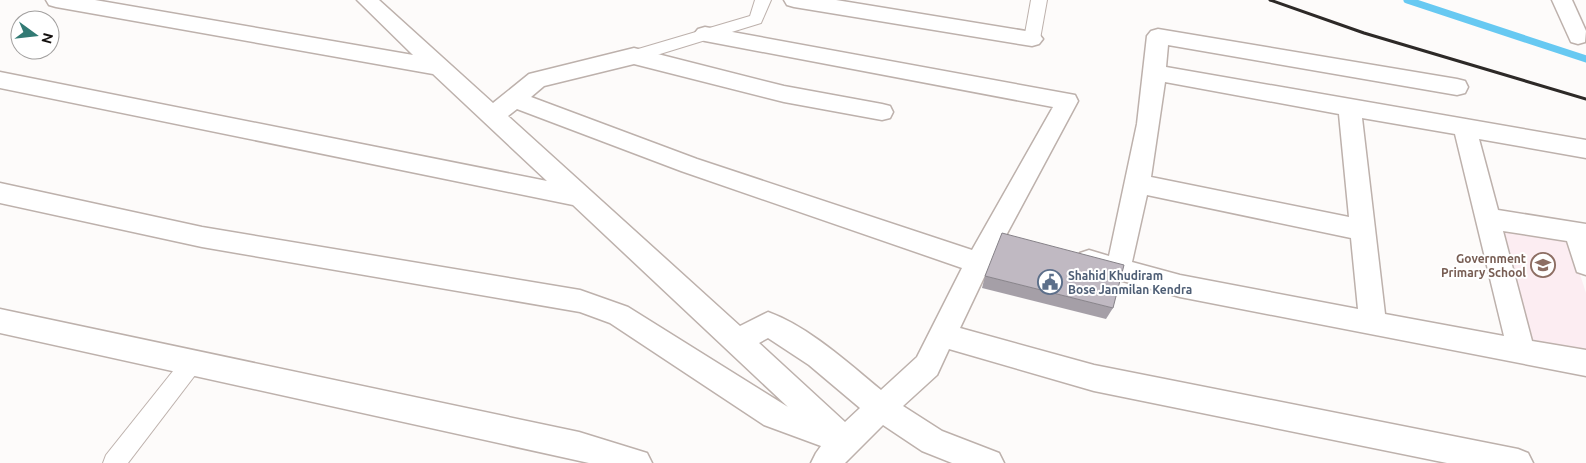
<svg xmlns="http://www.w3.org/2000/svg" width="1586" height="463" font-family="Ubuntu,sans-serif">
<style>
.education{fill:#fcedf2}
.lines{fill:none;stroke-linecap:round;stroke-linejoin:round}
.stream{stroke:#67c9f2;stroke-width:7}
.pedestrian-casing{stroke:#bdb1ac;stroke-width:2}
.minor-casing{stroke:#bdb1ac;stroke-width:3}
.pedestrian{fill:#fff;fill-rule:evenodd}
.minor{fill:#fff;fill-rule:evenodd}
.rail{stroke:#2d2927;stroke-width:3}
.wall{fill:#a59fa7}
.building{fill:#c0b9c2;stroke:#868288}
.labels{text-anchor:middle;dominant-baseline:central;stroke-width:4;stroke-linejoin:round;paint-order:stroke}
.education-label{font-size:12px;font-weight:bold;fill:#785e54;stroke:#fff;text-anchor:end}
.service-label{font-size:12px;font-weight:bold;fill:#4e5e75;stroke:#fff;text-anchor:start}
</style>
<rect width="100%" height="100%" fill="#fdfbfa"/>
<polygon class="education" points="1498,225 1568,237 1586,293 1586,351 1531,341"/>
<g class="lines">
<polyline class="stream" points="1407,0 1586,59"/>
<defs>
<g id="pedestrian">
<polygon points="755,0 771,0 761,23 634,62 628,60 626,56 628,52 750,16"/>
<polygon points="1031,0 1047,0 1040,39 1038,43 1032,44 1026,43 1024,39"/>
<polygon points="192,354 199,356 202,363 199,370 128,463 103,463 106,455 185,356"/>
</g>
<g id="minor">
<path d="M46,0H95L413,55L357,0H379L493,103L529,74L634,48L784,86L882,104L890,106L893,112L890,118L882,120L784,102L634,64L544,86L531,97L697,159L972,250L1053,107L705,41L698,39L694,34L698,29L705,27L1075,95L1078,101L988,269L960,328L1094,365L1518,449L1528,453L1533,463H1447L1094,391L949,349L937,375L903,406L942,431L999,453L1004,463H952L922,451L883,425L845,463H811L816,453L821,446L764,425L610,323L580,312L202,247L0,203V183L202,227L580,290L628,307L788,407L573,205L0,88V72L547,181L433,74L56,7L49,5ZM517,109L681,171L962,268L917,357L881,390C847,362 809,327 768,312L740,326L508,116ZM768,338L809,365L860,408L845,422L759,343Z"/>
<polygon points="784,0 836,0 1032,32 1039,34 1043,39 1039,44 1032,46 794,7 787,5"/>
<polygon points="1552,0 1572,0 1586,31 1585,42 1578,44 1571,42"/>
<path d="M1158,29L1457,79L1465,81L1468,87L1465,93L1457,95L1168,45L1166,67L1586,140V158L1479,139L1498,210L1586,224V275L1577,272L1567,241L1503,231L1532,341L1586,350V376L1180,297L1080,269L1076,261L1080,253L1089,250L1109,256L1137,124L1147,36L1151,31ZM1165,82L1339,114L1349,217L1151,177ZM1362,118L1455,134L1504,336L1385,314ZM1147,195L1351,238L1358,309L1180,275L1132,262Z"/>
<polygon points="0,309 579,432 647,453 652,463 589,463 0,333"/>
</g>
</defs>
<use href="#pedestrian" class="pedestrian-casing"/>
<use href="#minor" class="minor-casing"/>
<use href="#pedestrian" class="pedestrian"/>
<use href="#minor" class="minor"/>
<polyline class="rail" points="1270,0 1364,33 1586,99"/>
</g>
<polygon class="wall" points="985,276 1113,308 1106,319 982,288"/>
<polygon class="building" points="1002,233 1124,265 1113,308 985,276"/>
<defs>
<symbol id="school-ring" viewBox="-11 -11 22 22"><circle r="9.5" fill="#fff" stroke="#8d6e63" stroke-width="1.5"/><path d="M0-5L7-2L0 1L-7-2ZM-4 1L0 2.5L4 1V4Q0 6-4 4Z" fill="#8d6e63"/></symbol>
<symbol id="civic-ring" viewBox="-11 -11 22 22"><circle r="9.5" fill="#fff" stroke="#5c6f8a" stroke-width="1.5"/><path d="M-.6-6.5H3V-4.5H.6V-3L4-1V1h2V6H-6V1h2V-1L-.6-3ZM-1.2 2.5V6h2.4V2.5Z" fill="#5c6f8a"/></symbol>
</defs>
<g fill-rule="evenodd">
<use href="#school-ring" x="1529" y="251" width="28" height="28"/>
<use href="#civic-ring" x="1036" y="268" width="28" height="28"/>
</g>
<g class="labels">
<g class="education-label">
<text x="1526" y="258">Government<tspan x="1526" dy="14">Primary School</tspan></text>
</g>
<g class="service-label">
<text x="1068" y="275">Shahid Khudiram<tspan x="1068" dy="14">Bose Janmilan Kendra</tspan></text>
</g>
</g>
<g transform="translate(35 35) rotate(105)"><circle r="24" fill="#ffffff" stroke="#a19f9e"/>
<path d="M0-4L9 19L0 12L-9 19Z" fill="#327a74"/>
<text y="-8" font-size="14" font-weight="bold" text-anchor="middle" fill="#130f0d">N</text>
</g>
</svg>
